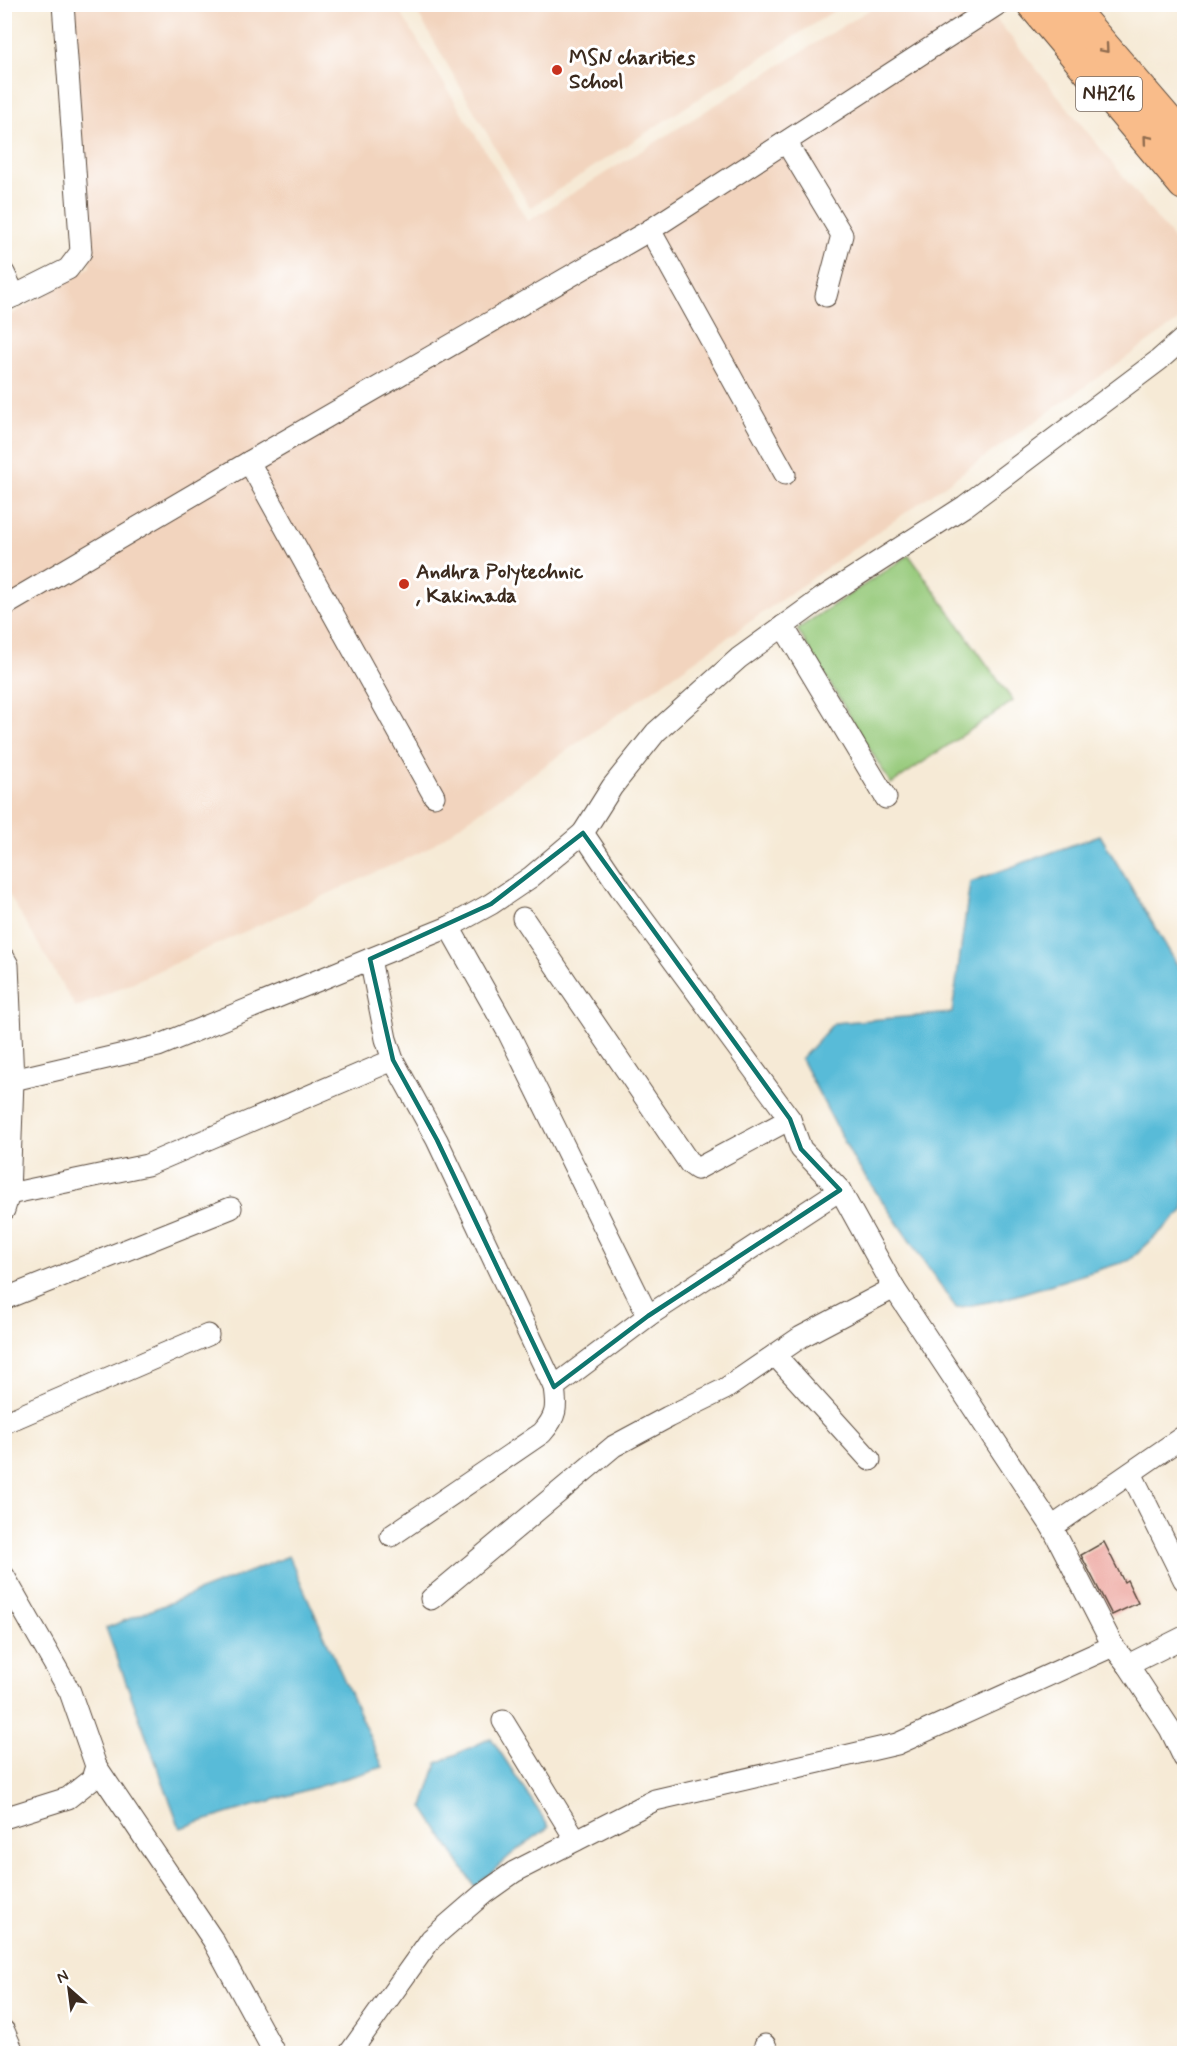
<svg xmlns="http://www.w3.org/2000/svg" width="1189" height="2058" font-family="Mynerve,sans-serif">
<style>
.built{fill:#f2d4be}
.green{fill:#97ca7b;stroke:#697a4c;stroke-width:1.5}
.water{fill:#59bbd8;stroke:#4a727b;stroke-width:1.5}
.building{fill:#eeaba4}
.lines{fill:none;stroke-linecap:round;stroke-linejoin:round}
.minor-casing{stroke:#57473a;stroke-width:23}
.highway-casing{stroke:#57473a;stroke-width:34}
.minor{stroke:#fff;stroke-width:21}
.highway{stroke:#f9bc8a;stroke-width:32}
.oneway{stroke:#906c4f}
.marked{fill:none;stroke:#0f766e;stroke-width:4.5;stroke-linejoin:round}
.poi-dot{fill:#c8321e;stroke:#fff;stroke-width:2}
.labels{text-anchor:middle;dominant-baseline:central;stroke-width:6;stroke-linejoin:round;paint-order:stroke}
.shield{fill:#fff;stroke:#766a62;stroke-width:1.5}
.shield-label{font-size:20px;font-weight:bold;fill:#3b2a1e}
.poi-label{font-size:21px;font-weight:bold;fill:#3b2a1e;stroke:#fff;text-anchor:start}
</style>
<rect width="100%" height="100%" fill="#fff"/>
<filter id="ink" filterUnits="userSpaceOnUse"><feTurbulence type="fractalNoise" baseFrequency=".0167" numOctaves="2"/><feDisplacementMap in="SourceGraphic" scale="12" xChannelSelector="R" yChannelSelector="G"/><feConvolveMatrix kernelMatrix="1 2 1 2 8 2 1 2 1" color-interpolation-filters="sRGB"/></filter>
<filter id="wash" filterUnits="userSpaceOnUse"><feTurbulence type="fractalNoise" baseFrequency=".008" numOctaves="4" result="noise"/><feDisplacementMap in="SourceGraphic" scale="24" xChannelSelector="R" yChannelSelector="G"/><feGaussianBlur stdDeviation="1.35" result="paint"/><feColorMatrix in="noise" values="0 0 0 0 0 0 0 0 0 0 0 0 0 0 0 0 0 1.4 0 .05"/><feComposite in="paint" operator="in"/></filter>
<g filter="url(#wash)">
<rect width="100%" height="100%" fill="#f6ead6"/>
<g class="built">
<polygon points="72,5 396,5 528,221 877,5 985,5 1184,252 1184,317 425,850 76,1008 5,888 4,319 90,267"/>
<polygon points="413,5 843,5 530,208"/>
</g>
<polygon class="green" points="909,555 1013,701 891,784 797,629"/>
<g class="water">
<polygon points="1100,835 1184,976 1184,1210 1130,1260 1004,1299 956,1308 854,1160 801,1059 834,1023 952,1013 970,882"/>
<polygon points="289,1556 383,1767 180,1828 106,1628"/>
<polygon points="491,1738 549,1827 514,1852 475,1887 423,1807 437,1763"/>
</g>
<g id="blocks">
<polygon class="building" points="1104,1542 1124,1582 1127,1580 1138,1603 1112,1615 1081,1555"/>
</g>
</g>
<g filter="url(#ink)">
<use href="#blocks" fill-opacity="0" stroke="#57473a" stroke-width="1.5"/>
<g class="lines">
<defs>
<g id="minor">
<polyline points="786,142 842,235 826,296"/>
<polyline points="650,230 785,474"/>
<polyline points="4,273 15,296"/>
<polyline points="4,301 68,269 81,252 63,4"/>
<polyline points="249,462 434,796"/>
<polyline points="4,606 249,462 650,230 998,4"/>
<polyline points="783,626 886,798"/>
<polyline points="583,833 612,787 656,732 739,658 822,598 965,506 1159,360 1184,338"/>
<polyline points="523,918 690,1164 697,1169 790,1119"/>
<polyline points="4,958 8,965 13,1080 9,1194 4,1210"/>
<polyline points="370,959 449,927 508,1032 648,1316 554,1387 437,1140 393,1060"/>
<polyline points="9,1194 147,1165 393,1060 386,1039 370,959 158,1046 13,1080"/>
<polyline points="894,1288 1052,1527"/>
<polyline points="4,1299 231,1208"/>
<polyline points="648,1316 840,1190"/>
<polyline points="775,1355 870,1460"/>
<polyline points="4,1423 208,1335"/>
<polyline points="1184,1436 1052,1527 1113,1646 1128,1665 1170,1729 1184,1758"/>
<polyline points="1131,1473 1184,1580"/>
<path d="M391,1536L542,1433C557,1416 557,1408 554,1387"/>
<polyline points="4,1576 70,1692 96,1766 92,1779 68,1798 4,1818"/>
<polyline points="431,1599 614,1446 668,1417 725,1389 801,1337 894,1288 840,1190 801,1149 790,1119 620,888 583,833 531,877 491,904 449,927"/>
<polyline points="1128,1665 1184,1637"/>
<polyline points="503,1721 576,1840"/>
<polyline points="96,1766 213,1940 275,2054"/>
<polyline points="4,2031 14,2054"/>
<polyline points="765,2045 769,2054"/>
<polyline points="349,2054 431,1939 483,1894 514,1872 655,1800 897,1744 1113,1646"/>
</g>
<g id="highway">
<polyline points="1033,4 1184,184"/>
<polyline points="1067,4 1184,140"/>
</g>
</defs>
<use href="#minor" class="minor-casing"/>
<use href="#highway" class="highway-casing"/>
<use href="#minor" class="minor"/>
<use href="#highway" class="highway"/>
</g>
<defs><path id="oneway-chevron" d="M-2-3.5L2.5 0L-2 3.5" fill="none" stroke-width="1.6" stroke-linecap="round" stroke-linejoin="round" transform="scale(1.5)"/></defs>
<g class="oneway">
<use href="#oneway-chevron" transform="translate(1105 49) rotate(49)"/>
<use href="#oneway-chevron" transform="translate(1147 139) rotate(-130)"/>
</g>
</g>
<path class="marked" d="M583,833L790,1119L801,1149L840,1190L648,1316L554,1387L437,1140L393,1060L370,959L491,904Z"/>
<g class="poi-dot">
<circle cx="557" cy="70" r="6"/>
<circle cx="404" cy="584" r="6"/>
</g>
<g class="labels">
<rect class="shield" x="1076" y="77" width="66" height="34" rx="4.5"/>
<g class="shield-label">
<text x="1109" y="94">NH216</text>
</g>
<g class="poi-label">
<text x="569" y="58">MSN charities<tspan x="569" dy="24">School</tspan></text>
<text x="416" y="572">Andhra Polytechnic<tspan x="416" dy="24">, Kakinada</tspan></text>
</g>
</g>
<rect width="1189" height="2058" fill="none" stroke="#fff" stroke-width="24"/>
<g transform="translate(69 1989) rotate(332)" stroke="#ffffff" stroke-width="4.5" paint-order="stroke">
<path d="M0-4.5L10 22L0 15L-10 22Z" fill="#3b2a1e"/>
<text y="-9" font-size="16" font-weight="bold" text-anchor="middle" fill="#3b2a1e">N</text>
</g>
</svg>
